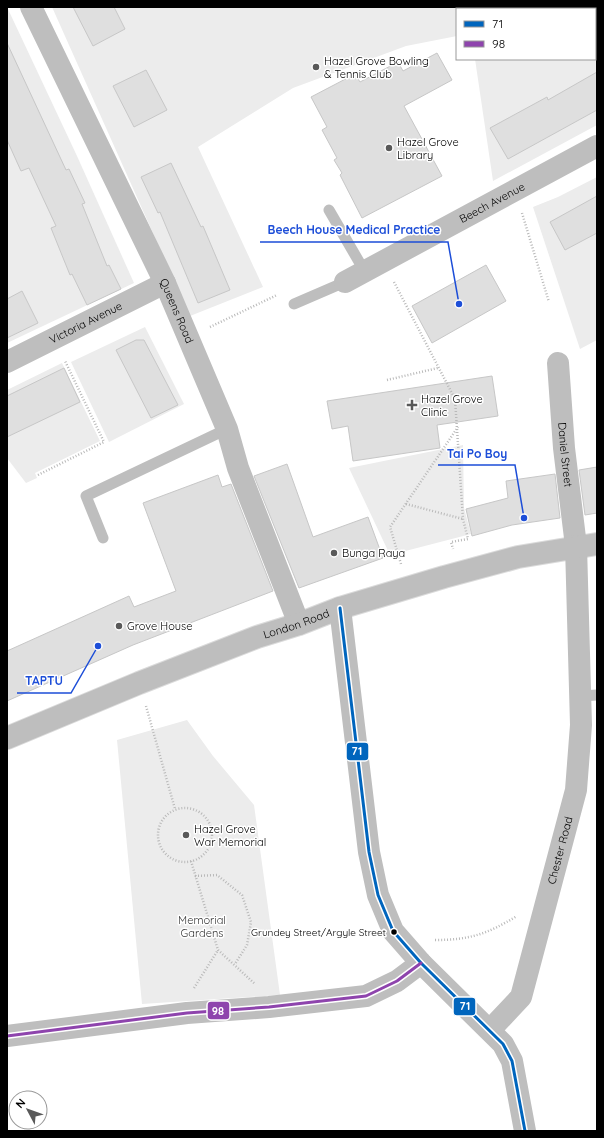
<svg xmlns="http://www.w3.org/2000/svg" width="604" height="1138" font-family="Quicksand,sans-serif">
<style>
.green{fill:#ececec}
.building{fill:#dfdfdf;stroke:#c7c7c7}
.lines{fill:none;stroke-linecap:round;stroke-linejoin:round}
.trunk-casing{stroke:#dbdbdb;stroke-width:24}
.path{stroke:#b9b9b9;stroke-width:2.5;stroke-dasharray:1 2;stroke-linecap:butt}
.service{stroke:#bebebe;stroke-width:11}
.minor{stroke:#bebebe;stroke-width:22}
.tertiary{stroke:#bebebe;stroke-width:22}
.trunk{stroke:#bebebe;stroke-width:22}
.bus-1-casing{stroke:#fff;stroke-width:6}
.bus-2-casing{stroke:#fff;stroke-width:6}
.bus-1{stroke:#0065bd;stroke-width:3}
.bus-2{stroke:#8e44ad;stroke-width:3}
.poi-dot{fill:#595959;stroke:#fff;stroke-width:1.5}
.bus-dot{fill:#000;stroke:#fff;stroke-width:1.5}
.labels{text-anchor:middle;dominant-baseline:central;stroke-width:3;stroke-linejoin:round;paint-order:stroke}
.bus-label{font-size:10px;fill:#000;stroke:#fff;text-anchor:end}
.poi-label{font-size:11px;fill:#000;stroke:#fff;text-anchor:start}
.street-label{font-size:11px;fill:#000;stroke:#fff}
.park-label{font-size:11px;fill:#333;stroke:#fff}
.leader{fill:none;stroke:#1d4ed8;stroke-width:1.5}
.callout-dot{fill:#1d4ed8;stroke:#fff;stroke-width:1.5}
.callout-label{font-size:12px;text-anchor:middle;font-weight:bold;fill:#1d4ed8;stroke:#fff;stroke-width:3;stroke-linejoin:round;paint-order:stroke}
.line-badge{stroke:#fff;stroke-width:1.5}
.badge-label{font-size:11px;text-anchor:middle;font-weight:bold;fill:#fff}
</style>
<rect width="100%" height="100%" fill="#fff"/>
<g class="green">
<polygon points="7,7 77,156 134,283 7,343"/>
<polygon points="52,7 597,7 597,125 493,181 475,59 595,59 595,9 457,9 457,36 406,46 293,88 198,147 263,287 190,316"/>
<polygon points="597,177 597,340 580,349 533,207 558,197"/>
<polygon points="145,327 184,404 109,442 71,362"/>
<polygon points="62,363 100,441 35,473 37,478 26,483 7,458 7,390"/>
<polygon points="463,445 464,508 471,534 390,555 349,468"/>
<polygon points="187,720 213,756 254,805 280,995 142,1004 117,740"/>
</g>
<g class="building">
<polygon points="73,7 114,7 125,29 93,46"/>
<polygon points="7,43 66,170 69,169 85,203 82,204 107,266 109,265 121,289 87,305 72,274 70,275 51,228 56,226 29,168 21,171 7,140"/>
<polygon points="437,53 452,80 404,106 442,176 362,218 340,175 342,173 334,160 337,158 322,130 327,127 311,97 355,74 360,82 398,62 403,71"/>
<polygon points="146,70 167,110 134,127 113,86"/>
<polygon points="597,72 597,110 508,159 490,128 547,97 548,100"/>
<polygon points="171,163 201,227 203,226 230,290 198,303 160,212 158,213 141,177"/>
<polygon points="597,196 597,233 565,250 550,222"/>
<polygon points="486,265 506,301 432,343 412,306"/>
<polygon points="22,291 38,323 7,338 7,299"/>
<polygon points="136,340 144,340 178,405 151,418 116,350"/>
<polygon points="64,368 80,402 7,437 7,396"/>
<polygon points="492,376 498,416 437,425 440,448 353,461 348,426 332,429 327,401"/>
<polygon points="287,464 313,537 368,517 383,558 299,588 254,476"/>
<polygon points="597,467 597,513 585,515 579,470"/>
<polygon points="555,474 560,518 512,525 472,536 466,509 508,498 506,481"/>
<polygon points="218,475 222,487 231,484 273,591 133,645 7,701 7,651 129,596 134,607 176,591 143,503"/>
</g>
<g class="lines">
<defs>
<g id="trunk">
<path id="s6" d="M7,738L139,683L257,637L299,624L340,608L444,577L518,557L597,544"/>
</g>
</defs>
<use href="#trunk" class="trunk-casing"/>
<g class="path">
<polyline points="522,213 549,302"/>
<polyline points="394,282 455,399 463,519 468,539 451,542 453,549"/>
<polyline points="210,327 277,295"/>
<polyline points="387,380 438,368"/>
<polyline points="38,475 104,442 65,361"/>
<polyline points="406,504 463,519"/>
<polyline points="401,564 390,527 458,427"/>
<polyline points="146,706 175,809"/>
<circle cx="185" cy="835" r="27"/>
<polyline points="191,861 218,950 255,984"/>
<polyline points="195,876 217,875 242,895 251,922 247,945 235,964"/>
<path d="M435,940C470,940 487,934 517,916"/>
<polyline points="194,988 218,950"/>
</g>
<g class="service">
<polyline points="329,210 365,272"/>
<polyline points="294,304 345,282"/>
<polyline points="103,538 86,496 227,429"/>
<polyline points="580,696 597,695"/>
</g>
<g class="minor">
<path id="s1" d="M31,7L165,283L227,429L238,468L299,624"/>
<path id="s2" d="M345,282L597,146"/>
<path id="s3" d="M7,362L165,283"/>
<path id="s4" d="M558,363L564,448L576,546"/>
<polyline points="7,1036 187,1013 269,1007 366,996 397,981 421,963"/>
</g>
<g class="tertiary">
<polyline points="340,608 369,852 378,895 393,931 421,963 503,1044 512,1061 525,1131"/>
<path id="s5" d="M490,1030L521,997L576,790L581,725L576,546"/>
</g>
<use href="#trunk" class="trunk"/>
<defs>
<polyline id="bus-1" points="340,608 369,852 378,895 393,931 421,963 503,1044 512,1061 525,1131"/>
<polyline id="bus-2" points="7,1036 187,1013 269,1007 366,996 397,981 421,963"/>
</defs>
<use href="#bus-1" class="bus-1-casing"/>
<use href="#bus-2" class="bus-2-casing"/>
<use href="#bus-1" class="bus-1"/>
<use href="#bus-2" class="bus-2"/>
</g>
<g class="poi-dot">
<circle cx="316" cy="67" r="4"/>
<circle cx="389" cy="148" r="4"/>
<path d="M410 399h4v4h4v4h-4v4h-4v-4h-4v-4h4z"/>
<circle cx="334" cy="553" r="4"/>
<circle cx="119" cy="626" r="4"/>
<circle cx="186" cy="835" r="4"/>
</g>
<circle class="bus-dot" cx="394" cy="932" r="3.5"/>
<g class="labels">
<g class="bus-label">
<text x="386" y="932">Grundey Street/Argyle Street</text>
</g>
<g class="poi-label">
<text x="324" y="61">Hazel Grove Bowling<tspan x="324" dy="13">&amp; Tennis Club</tspan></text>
<text x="397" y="142">Hazel Grove<tspan x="397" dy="13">Library</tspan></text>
<text x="421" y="399">Hazel Grove<tspan x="421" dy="13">Clinic</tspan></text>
<text x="342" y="553">Bunga Raya</text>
<text x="127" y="626">Grove House</text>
<text x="194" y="829">Hazel Grove<tspan x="194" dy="13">War Memorial</tspan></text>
</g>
<g class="street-label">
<text stroke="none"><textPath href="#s2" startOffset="167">Beech Avenue</textPath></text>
<text stroke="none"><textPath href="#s1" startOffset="337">Queens Road</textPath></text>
<text stroke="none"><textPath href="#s3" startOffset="88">Victoria Avenue</textPath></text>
<text stroke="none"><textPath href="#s4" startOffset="92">Daniel Street</textPath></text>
<text stroke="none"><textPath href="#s6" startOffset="311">London Road</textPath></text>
<text stroke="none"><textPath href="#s5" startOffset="197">Chester Road</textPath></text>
</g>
<g class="park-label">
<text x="202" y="920">Memorial<tspan x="202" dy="13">Gardens</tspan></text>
</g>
</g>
<path class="leader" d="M459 304L448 242H260M524 518L515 465H438M98 646L71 693H17"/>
<g class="callout-dot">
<circle cx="459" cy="304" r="4"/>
<circle cx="524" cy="518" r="4"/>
<circle cx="98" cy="646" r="4"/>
</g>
<g class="callout-label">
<text x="354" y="234">Beech House Medical Practice</text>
<text x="477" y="458">Tai Po Boy</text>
<text x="44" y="685">TAPTU</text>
</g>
<g class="line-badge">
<rect x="346" y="742" width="23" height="19" rx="4" fill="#0065bd"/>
<rect x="453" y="997" width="23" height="19" rx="4" fill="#0065bd"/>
<rect x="207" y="1001" width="23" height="19" rx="4" fill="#8e44ad"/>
</g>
<g class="badge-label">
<text x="357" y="755">71</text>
<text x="465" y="1010">71</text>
<text x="218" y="1015">98</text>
</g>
<rect width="604" height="1138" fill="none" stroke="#000000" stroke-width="16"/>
<rect x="456" y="8" width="140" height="52" fill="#ffffff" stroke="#999999"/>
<rect x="464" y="21" width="20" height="6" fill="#0065bd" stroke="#999999"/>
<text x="492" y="28" font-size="12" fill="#000000">71</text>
<rect x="464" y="41" width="20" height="6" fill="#8e44ad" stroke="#999999"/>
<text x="492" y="48" font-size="12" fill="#000000">98</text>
<g transform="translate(28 1110) rotate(311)"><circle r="19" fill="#ffffff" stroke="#999999"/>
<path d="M0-3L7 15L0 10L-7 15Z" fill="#595959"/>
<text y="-6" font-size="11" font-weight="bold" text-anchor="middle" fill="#000000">N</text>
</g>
</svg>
